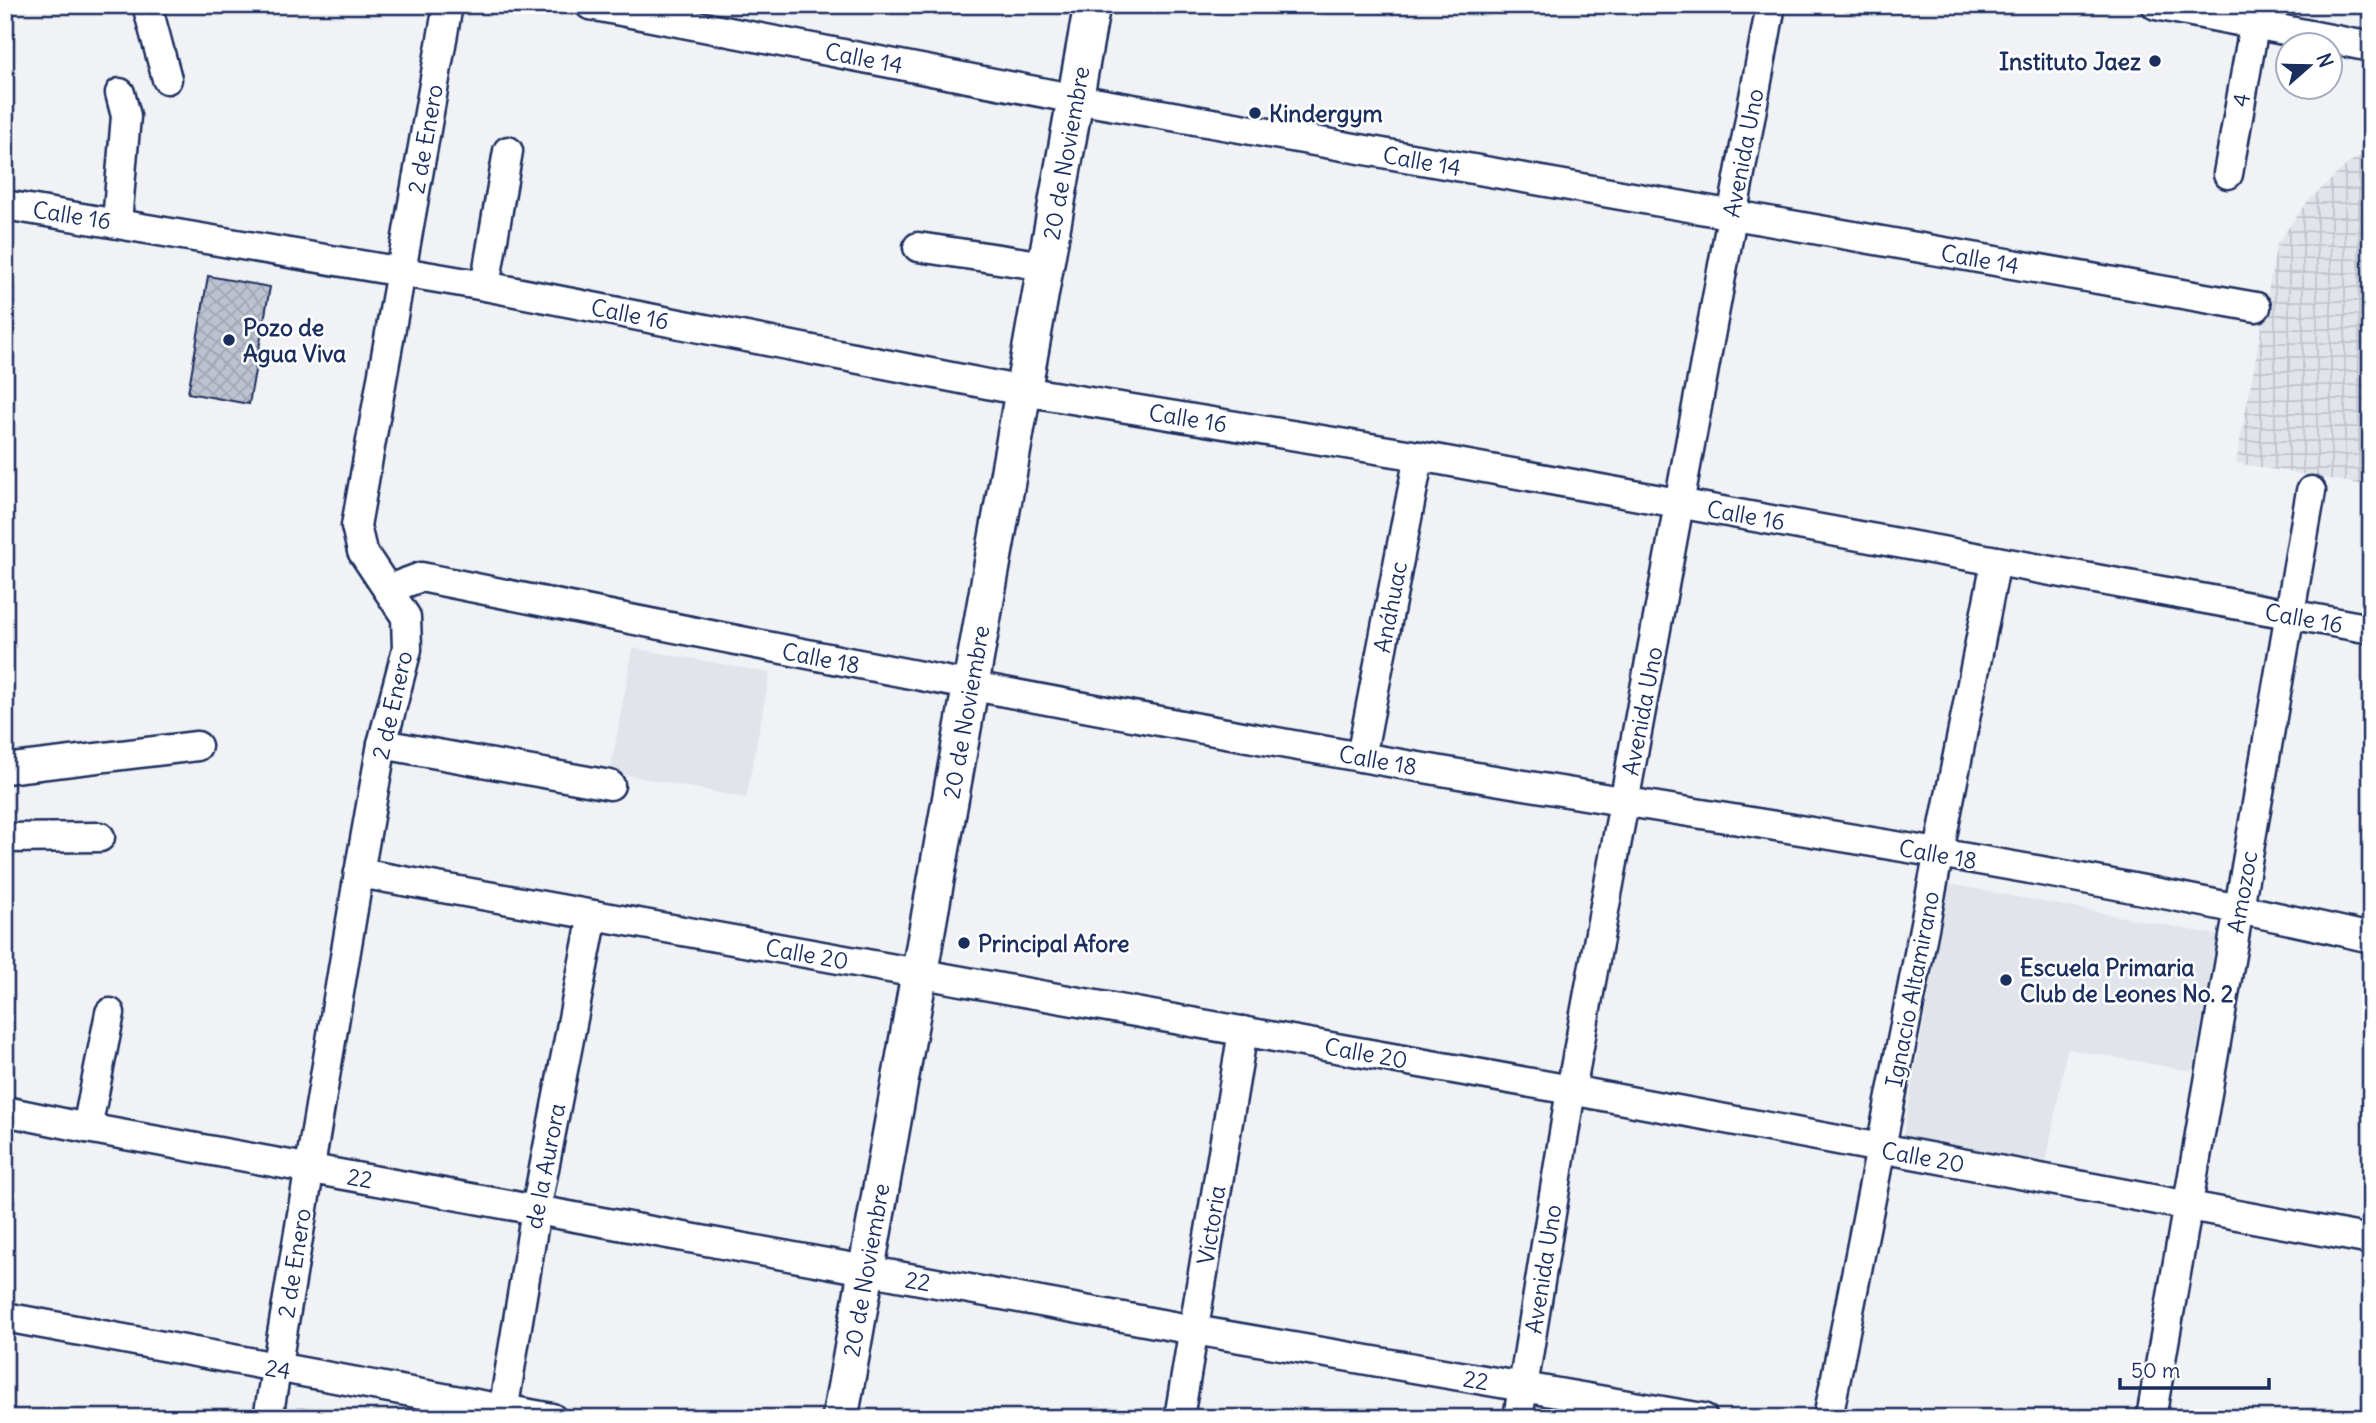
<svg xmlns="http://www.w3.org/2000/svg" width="2376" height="1423" font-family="Delius,sans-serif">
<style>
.built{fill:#e1e4ea}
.industrial{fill:url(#industrial-grid)}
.building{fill:url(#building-cross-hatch);stroke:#1b2f5e;stroke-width:2}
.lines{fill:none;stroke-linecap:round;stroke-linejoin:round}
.minor-casing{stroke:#1b2f5e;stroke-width:33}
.major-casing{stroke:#1b2f5e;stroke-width:40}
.minor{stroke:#fff;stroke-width:28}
.major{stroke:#fff;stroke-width:35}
.poi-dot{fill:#1b2f5e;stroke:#fff;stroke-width:2.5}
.labels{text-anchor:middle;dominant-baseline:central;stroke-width:5;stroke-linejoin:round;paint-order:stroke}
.street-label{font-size:23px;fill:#1b2f5e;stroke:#fff}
.poi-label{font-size:23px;font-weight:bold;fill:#1b2f5e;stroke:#fff;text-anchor:start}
</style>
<defs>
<pattern id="industrial-grid" width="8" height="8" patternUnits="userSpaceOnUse" patternTransform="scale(1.75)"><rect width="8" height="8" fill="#e1e4ea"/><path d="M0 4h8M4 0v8" fill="none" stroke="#c0c4cb"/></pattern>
<pattern id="building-cross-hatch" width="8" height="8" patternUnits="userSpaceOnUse" patternTransform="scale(1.75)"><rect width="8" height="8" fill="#bcc2d0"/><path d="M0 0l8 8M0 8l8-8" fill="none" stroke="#a1a7b5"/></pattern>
</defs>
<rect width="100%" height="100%" fill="#f1f2f5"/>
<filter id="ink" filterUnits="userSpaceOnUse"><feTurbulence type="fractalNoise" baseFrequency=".0143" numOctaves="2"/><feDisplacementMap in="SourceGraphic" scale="14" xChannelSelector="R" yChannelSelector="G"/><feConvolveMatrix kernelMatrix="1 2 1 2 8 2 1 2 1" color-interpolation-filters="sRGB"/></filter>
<g filter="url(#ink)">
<g class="built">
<polygon points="633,648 770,673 746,798 610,772"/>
<polygon points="1949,884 2217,935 2193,1071 2067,1049 2046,1163 1903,1136"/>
</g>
<polygon class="industrial" points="2371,151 2371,486 2236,463 2277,244 2308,201 2350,162"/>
<polygon class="building" points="208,276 270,287 249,404 188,393"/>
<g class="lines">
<defs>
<g id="minor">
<polyline points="147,5 167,79"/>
<polyline points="590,5 1076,99 2256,307"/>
<polyline points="2156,5 2371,47"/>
<polyline points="2228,174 2254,26"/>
<polyline points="5,205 485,286 1023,391 1419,456 2371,629"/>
<polyline points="117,222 126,116 120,93"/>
<polyline points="918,247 1046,266"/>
<polyline points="485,286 508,151"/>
<path d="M389,589L421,577C767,647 1112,715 1459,774C1763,826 2070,868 2371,938"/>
<polyline points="382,744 610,785"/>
<polyline points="1361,757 1419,456"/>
<polyline points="5,769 197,746"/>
<polyline points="5,838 100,837"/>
<polyline points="359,873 1571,1090 2371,1240"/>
<polyline points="5,1111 87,1128 1194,1330 1703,1418"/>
<polyline points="87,1128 110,1013"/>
<polyline points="5,1317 552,1418"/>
<polyline points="268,1418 359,873 382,744 407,649 406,617 362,551 356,526 448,5"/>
<polyline points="502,1418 536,1210 593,915"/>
<polyline points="1179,1418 1243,1031"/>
<polyline points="1518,1418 1571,1090 1771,5"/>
<polyline points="1828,1418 1996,561"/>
<polyline points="2151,1418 2311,491"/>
</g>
<polyline id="major" points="840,1418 1092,5"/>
</defs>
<use href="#minor" class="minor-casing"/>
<use href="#major" class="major-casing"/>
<use href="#minor" class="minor"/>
<use href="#major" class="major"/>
</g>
</g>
<g class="poi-dot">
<circle cx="2155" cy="61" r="7"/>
<circle cx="1255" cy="113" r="7"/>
<circle cx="229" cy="340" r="7"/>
<circle cx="964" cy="943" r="7"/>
<circle cx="2006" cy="980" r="7"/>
</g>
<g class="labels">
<g class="street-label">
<text transform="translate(864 58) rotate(11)">Calle 14</text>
<text transform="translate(2241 100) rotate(-80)">4</text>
<text transform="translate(425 139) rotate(-80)">2 de Enero</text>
<text transform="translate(1066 153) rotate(-80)">20 de Noviembre</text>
<text transform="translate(1743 153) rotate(-79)">Avenida Uno</text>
<text transform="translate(1422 161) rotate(10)">Calle 14</text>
<text transform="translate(72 215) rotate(9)">Calle 16</text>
<text transform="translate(1980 259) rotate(10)">Calle 14</text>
<text transform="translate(630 314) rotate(11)">Calle 16</text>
<text transform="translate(1188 418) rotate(9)">Calle 16</text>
<text transform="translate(1746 515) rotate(10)">Calle 16</text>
<text transform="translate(1390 607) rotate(-79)">Anáhuac</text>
<text transform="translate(2304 618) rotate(10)">Calle 16</text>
<text transform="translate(821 658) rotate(11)">Calle 18</text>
<text transform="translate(392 705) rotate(-77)">2 de Enero</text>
<text transform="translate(1642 711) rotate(-79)">Avenida Uno</text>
<text transform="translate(966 712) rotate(-80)">20 de Noviembre</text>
<text transform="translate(1378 760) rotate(10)">Calle 18</text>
<text transform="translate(1938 854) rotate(10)">Calle 18</text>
<text transform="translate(2242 892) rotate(-80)">Amozoc</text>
<text transform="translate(807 954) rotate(10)">Calle 20</text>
<text transform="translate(1912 989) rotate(-79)">Ignacio Altamirano</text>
<text transform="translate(1366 1053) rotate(10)">Calle 20</text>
<text transform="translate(1923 1157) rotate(10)">Calle 20</text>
<text transform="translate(545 1166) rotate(-79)">de la Aurora</text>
<text transform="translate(360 1178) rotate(10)">22</text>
<text transform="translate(1211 1225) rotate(-81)">Victoria</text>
<text transform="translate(294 1263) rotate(-81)">2 de Enero</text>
<text transform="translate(1543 1269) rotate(-81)">Avenida Uno</text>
<text transform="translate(866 1270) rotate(-80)">20 de Noviembre</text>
<text transform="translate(918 1281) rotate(10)">22</text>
<text transform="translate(278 1369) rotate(10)">24</text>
<text transform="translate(1476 1380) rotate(10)">22</text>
</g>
<g class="poi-label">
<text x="2141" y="61" text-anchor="end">Instituto Jaez</text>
<text x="1269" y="113">Kindergym</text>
<text x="243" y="327">Pozo de<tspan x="243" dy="26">Agua Viva</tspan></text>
<text x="978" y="943">Principal Afore</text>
<text x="2020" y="967">Escuela Primaria<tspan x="2020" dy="26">Club de Leones No. 2</tspan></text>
</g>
</g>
<rect width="2376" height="1423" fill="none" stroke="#fff" stroke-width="28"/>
<rect x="14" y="14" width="2348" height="1395" fill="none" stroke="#1b2f5e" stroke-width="2.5" filter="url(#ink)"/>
<g transform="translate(2309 66) rotate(70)"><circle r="33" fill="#ffffff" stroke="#a4acbf" stroke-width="2"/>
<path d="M0-5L12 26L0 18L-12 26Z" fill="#1b2f5e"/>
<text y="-10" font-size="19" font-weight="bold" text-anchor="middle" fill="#1b2f5e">N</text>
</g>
<path d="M2120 1378v10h149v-10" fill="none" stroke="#1b2f5e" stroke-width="3.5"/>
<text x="2131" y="1378" font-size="21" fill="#1b2f5e" stroke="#ffffff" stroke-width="5" paint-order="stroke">50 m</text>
</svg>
